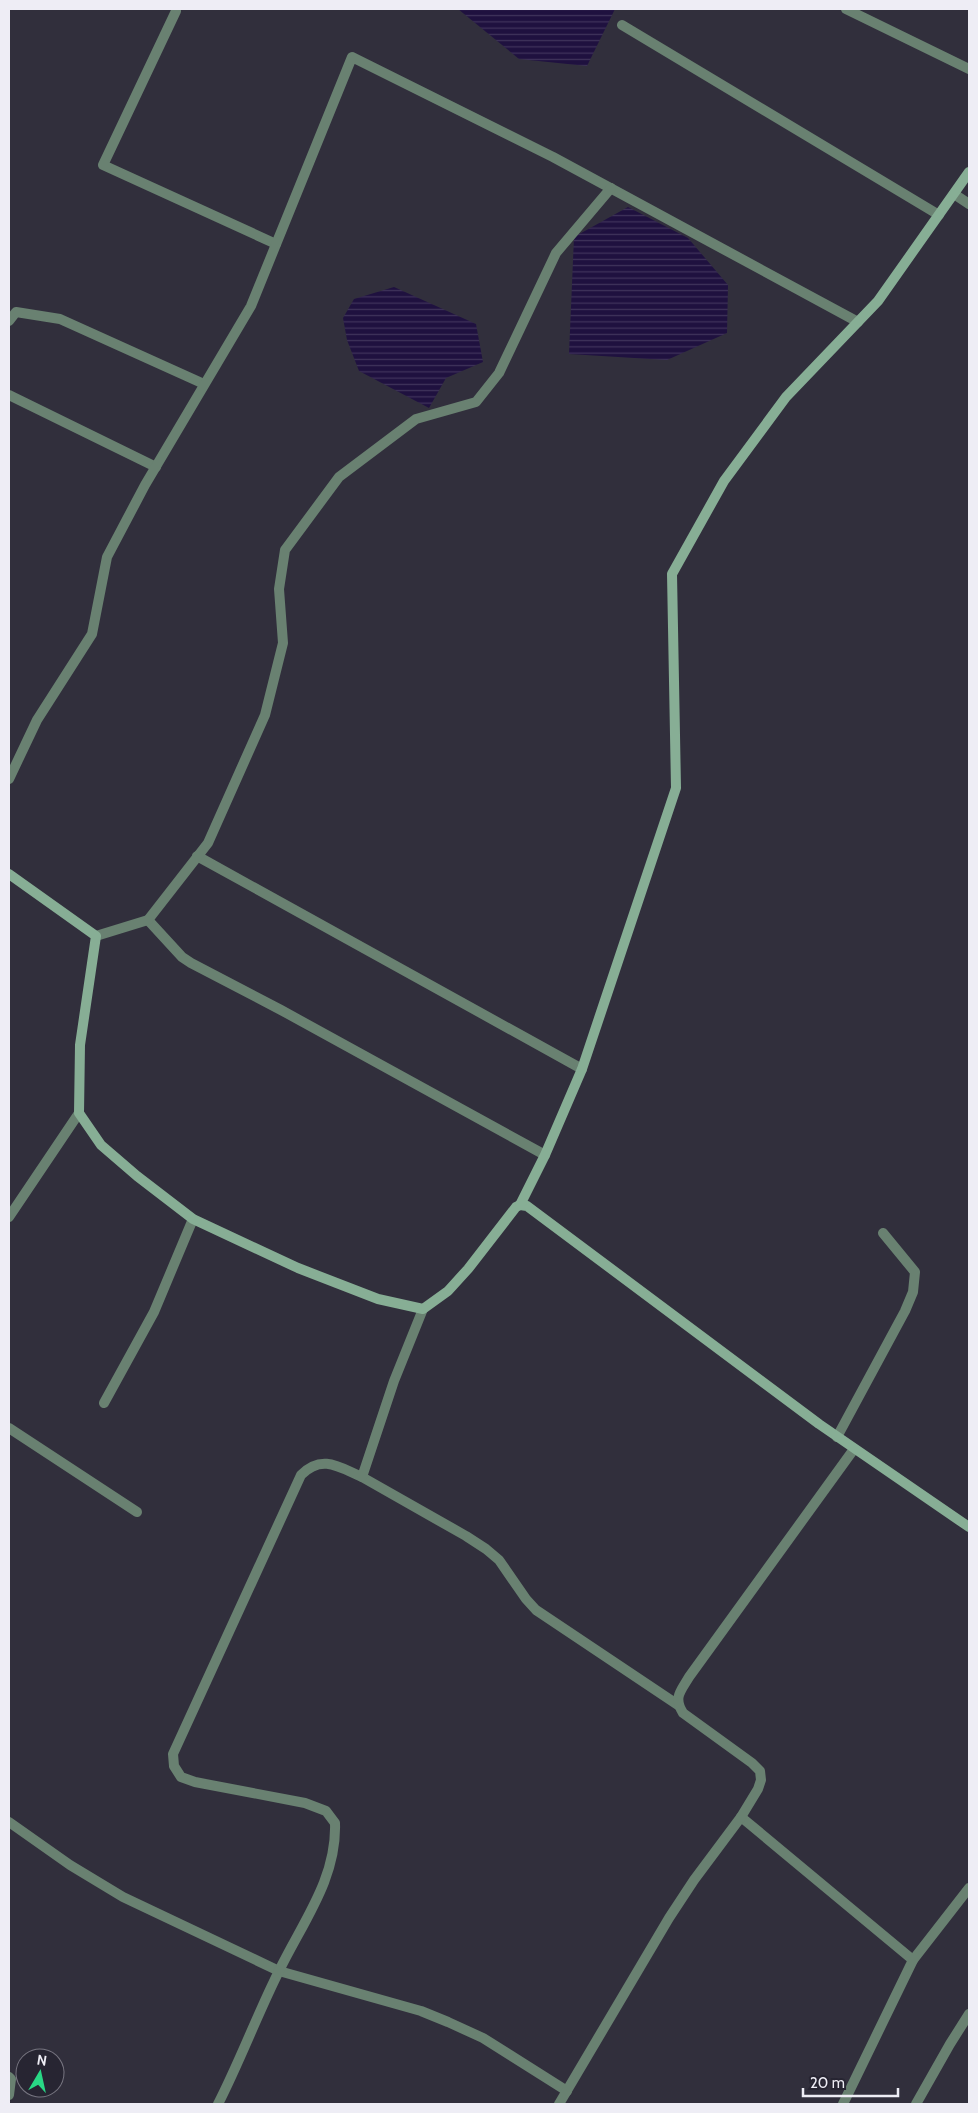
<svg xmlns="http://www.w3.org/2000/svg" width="978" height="2113" font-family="Cabin,sans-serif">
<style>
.water{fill:url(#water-rules)}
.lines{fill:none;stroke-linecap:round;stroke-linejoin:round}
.street{stroke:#698171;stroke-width:10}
.secondary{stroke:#87ae95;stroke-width:10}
</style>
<defs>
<pattern id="water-rules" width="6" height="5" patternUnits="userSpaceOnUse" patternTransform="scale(1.25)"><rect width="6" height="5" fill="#1f113f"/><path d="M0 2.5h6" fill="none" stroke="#40345b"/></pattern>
</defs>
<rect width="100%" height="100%" fill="#312f3c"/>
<g class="water">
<polygon points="458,9 615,9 587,66 519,59"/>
<polygon points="628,207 688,238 728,285 727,333 667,360 569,354 574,237"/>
<polygon points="394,287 476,324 483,362 446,378 429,408 359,371 347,340 343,318 354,299"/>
</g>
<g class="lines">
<g class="street">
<polyline points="846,9 969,69"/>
<polyline points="176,11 103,165 276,244"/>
<polyline points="622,25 939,215"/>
<polyline points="954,194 969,204"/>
<polyline points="9,321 16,312 60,319 204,384"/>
<polyline points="9,395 156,467"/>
<polyline points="9,779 37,720 92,634 107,557 145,485 251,306 352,57 553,157 858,322"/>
<polyline points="197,856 582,1069"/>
<polyline points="148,920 182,957 191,963 281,1010 545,1155"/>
<polyline points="96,936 148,920 208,843 265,715 283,643 279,589 285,550 339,477 416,419 476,402 499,373 556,253 611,188"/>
<polyline points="9,1217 79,1113"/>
<polyline points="104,1403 154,1312 193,1219"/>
<polyline points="9,1428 137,1512"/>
<polyline points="837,1437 905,1311 913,1292 915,1272 883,1233"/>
<polyline points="362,1477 466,1536 486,1549 499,1560 526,1599 536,1610 678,1705"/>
<polyline points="741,1817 913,1960"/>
<polyline points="9,1822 70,1865 123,1897 279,1971 421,2011 448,2022 483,2038 567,2091"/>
<polyline points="9,2077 11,2079 9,2095"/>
<path d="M218,2104C240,2061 257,2015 279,1971C302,1923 337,1879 335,1823L326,1811L305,1803L195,1782L181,1777L174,1766L173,1754L301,1475C322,1454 339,1467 362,1477L394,1381L423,1309"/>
<path d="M559,2104L669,1918L694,1880L741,1817L758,1789L761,1780L760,1771L752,1763L683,1713C673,1697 681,1691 689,1677L854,1449"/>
<polyline points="843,2104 913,1960 969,1888"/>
<polyline points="916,2104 950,2044 969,2014"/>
</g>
<g class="secondary">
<polyline points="9,874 96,936 80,1045 79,1113 101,1145 137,1176 193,1219 298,1268 378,1299 423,1309 448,1291 468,1269 516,1207 520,1205 527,1206 819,1424 969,1527"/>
<polyline points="520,1205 545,1155 582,1069 676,788 672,574 724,481 786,397 878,301 969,172"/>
</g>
</g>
<rect width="978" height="2113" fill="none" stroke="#eeedf5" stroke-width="20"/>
<g transform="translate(40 2073) rotate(9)"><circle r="24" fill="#272532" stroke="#777580"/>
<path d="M0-4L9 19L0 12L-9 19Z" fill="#29d885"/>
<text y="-8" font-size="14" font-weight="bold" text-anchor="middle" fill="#eeedf5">N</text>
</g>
<path d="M803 2088v8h95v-8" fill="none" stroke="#eeedf5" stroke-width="2.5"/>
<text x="810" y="2088" font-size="15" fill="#eeedf5" stroke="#272532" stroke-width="4" paint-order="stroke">20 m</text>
</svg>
